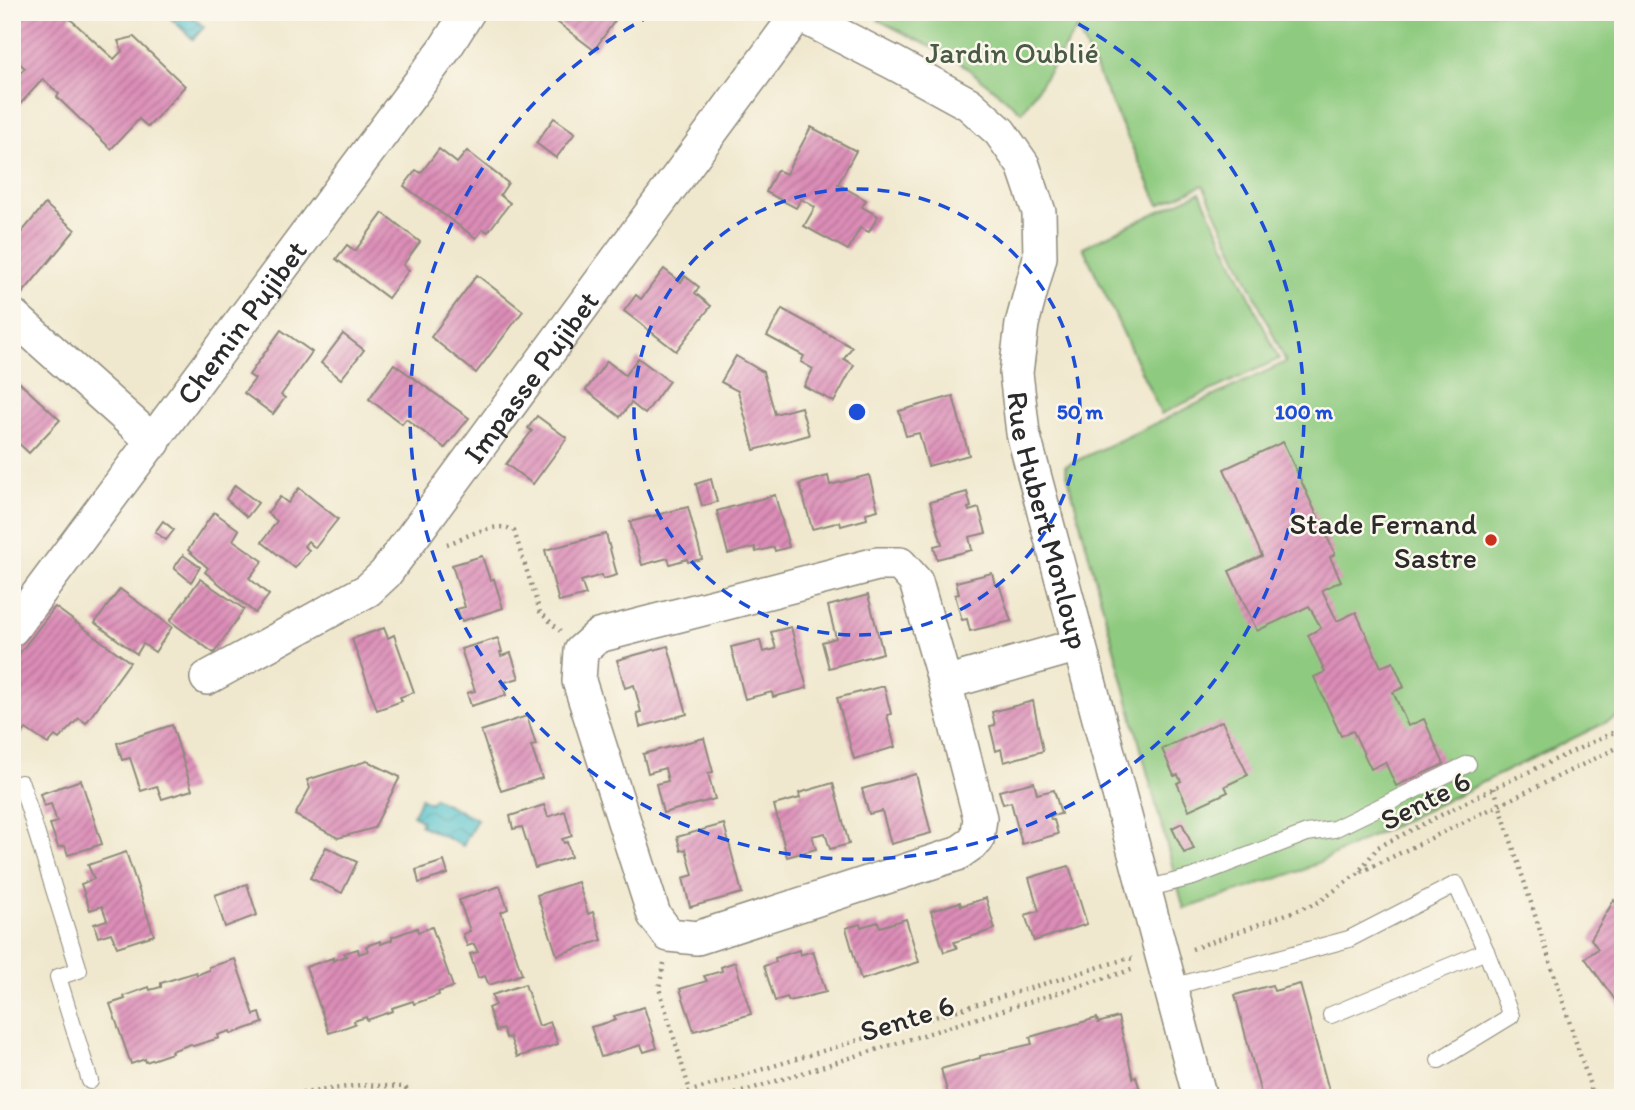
<svg xmlns="http://www.w3.org/2000/svg" width="1635" height="1110" font-family="Itim,sans-serif">
<style>
.green{fill:#8eca7f;stroke:#5c7a55;stroke-width:2}
.water{fill:url(#water-waves);stroke:#40767c;stroke-width:2}
.building{fill:url(#building-hatch)}
.lines{fill:none;stroke-linecap:round;stroke-linejoin:round}
.lane-casing{stroke:#8e8a7c;stroke-width:18}
.street-casing{stroke:#8e8a7c;stroke-width:36}
.path{stroke:#8e8a7c;stroke-width:4.5;stroke-dasharray:2 5;stroke-linecap:butt}
.lane{stroke:#fff;stroke-width:16}
.street{stroke:#fff;stroke-width:33}
.ring{fill:none;stroke:#1d4ed8;stroke-width:3.5;stroke-dasharray:12 9}
.poi-dot{fill:#c8321e;stroke:#fbf7ec;stroke-width:2.5}
.labels{text-anchor:middle;dominant-baseline:central;stroke-width:5;stroke-linejoin:round;paint-order:stroke}
.park-label{font-size:30px;fill:#495b44;stroke:#fbf7ec}
.street-label{font-size:30px;fill:#2b2b2b;stroke:#fbf7ec}
.poi-label{font-size:30px;fill:#2b2b2b;stroke:#fbf7ec;text-anchor:end}
.centre{fill:#1d4ed8;stroke:#fbf7ec;stroke-width:3.5}
.ring-label{font-size:21px;text-anchor:middle;font-weight:bold;fill:#1d4ed8;stroke:#fbf7ec;stroke-width:5;stroke-linejoin:round;paint-order:stroke}
</style>
<defs>
<pattern id="water-waves" width="16" height="10" patternUnits="userSpaceOnUse" patternTransform="scale(1.75)"><rect width="16" height="10" fill="#55c2cc"/><path d="M0 5q4-4 8 0t8 0" fill="none" stroke="#479ea6"/></pattern>
<pattern id="building-hatch" width="6" height="6" patternUnits="userSpaceOnUse" patternTransform="scale(1.75)"><rect width="6" height="6" fill="#dc8db7"/><path d="M-1 1l2-2M0 6l6-6M5 7l2-2" fill="none" stroke="#b37395"/></pattern>
</defs>
<rect width="100%" height="100%" fill="#fbf7ec"/>
<filter id="ink" filterUnits="userSpaceOnUse"><feTurbulence type="fractalNoise" baseFrequency=".0143" numOctaves="2"/><feDisplacementMap in="SourceGraphic" scale="14" xChannelSelector="R" yChannelSelector="G"/><feConvolveMatrix kernelMatrix="1 2 1 2 8 2 1 2 1" color-interpolation-filters="sRGB"/></filter>
<filter id="wash" filterUnits="userSpaceOnUse"><feTurbulence type="fractalNoise" baseFrequency=".00686" numOctaves="4" result="noise"/><feDisplacementMap in="SourceGraphic" scale="28" xChannelSelector="R" yChannelSelector="G"/><feGaussianBlur stdDeviation="1.57" result="paint"/><feColorMatrix in="noise" values="0 0 0 0 0 0 0 0 0 0 0 0 0 0 0 0 0 1.4 0 .05"/><feComposite in="paint" operator="in"/></filter>
<g filter="url(#wash)">
<rect width="100%" height="100%" fill="#f0e8ce"/>
<g class="green">
<polygon points="882,12 1623,12 1623,714 1303,870 1184,909 1065,466 1286,362 1203,185 1159,205 1077,29 1022,112 957,60 878,20"/>
<polygon points="1200,192 1279,359 1161,414 1083,247"/>
</g>
<g class="water">
<polygon points="187,12 204,27 193,39 165,13"/>
<polygon points="421,798 430,803 434,798 477,819 463,846 420,825 422,821 413,815"/>
</g>
<g id="blocks">
<g class="building">
<polygon points="12,12 75,12 69,18 114,59 122,51 118,41 134,37 185,86 148,127 139,119 111,149 57,97 59,94 43,79 12,113 12,81 25,68 12,57"/>
<polygon points="551,12 621,12 594,50 549,16"/>
<polygon points="554,118 575,133 556,158 536,143"/>
<polygon points="811,127 856,151 838,184 866,200 862,207 878,216 869,232 860,228 848,250 804,226 815,207 801,199 796,208 766,192 777,170 786,174"/>
<polygon points="439,149 457,163 467,151 508,183 500,195 510,203 488,232 483,229 476,238 404,186 416,170 421,173"/>
<polygon points="45,204 75,230 22,294 12,285 12,244"/>
<polygon points="383,213 420,242 403,265 409,270 388,298 336,259 347,245 355,251"/>
<polygon points="664,269 681,282 685,276 699,287 695,293 711,306 676,351 624,311 636,295 641,299"/>
<polygon points="477,275 523,311 476,373 431,337"/>
<polygon points="782,309 852,347 844,359 854,365 834,402 804,386 813,369 801,362 804,356 767,336"/>
<polygon points="281,330 312,352 281,395 285,398 273,414 244,393 255,379 249,375"/>
<polygon points="343,334 364,350 341,379 321,363"/>
<polygon points="736,356 763,372 775,414 801,407 809,435 754,450 738,391 721,382"/>
<polygon points="638,358 669,381 645,414 631,403 620,417 586,390 607,361 625,375"/>
<polygon points="394,364 469,418 445,448 406,419 402,424 369,399"/>
<polygon points="20,383 60,420 29,453 12,437 12,391"/>
<polygon points="953,396 969,455 928,466 919,433 906,436 899,411"/>
<polygon points="537,416 567,438 533,484 506,464 532,431 528,428"/>
<polygon points="1283,442 1335,554 1330,557 1341,581 1322,590 1337,621 1356,612 1381,667 1393,662 1404,687 1393,692 1408,726 1424,719 1444,764 1396,786 1385,762 1371,769 1353,731 1341,736 1314,677 1325,672 1308,635 1321,628 1309,606 1257,631 1229,571 1262,556 1224,469"/>
<polygon points="869,475 878,510 866,513 867,519 841,526 840,522 812,529 800,484 828,476 830,485"/>
<polygon points="711,479 717,502 702,506 696,484"/>
<polygon points="235,485 258,503 247,517 226,499"/>
<polygon points="299,488 338,519 315,548 308,541 304,546 309,550 295,568 262,542 277,521 267,513 269,511 280,497 288,503"/>
<polygon points="967,492 971,507 968,508 969,511 979,508 986,533 969,537 972,550 937,559 934,546 942,544 930,502"/>
<polygon points="775,495 789,547 775,551 774,547 756,552 755,547 728,554 717,511"/>
<polygon points="688,507 702,559 688,562 687,559 670,564 668,558 642,565 630,522"/>
<polygon points="214,512 239,530 233,540 263,561 249,578 269,595 255,613 205,572 208,568 188,550"/>
<polygon points="163,521 174,530 166,540 155,532"/>
<polygon points="606,534 617,575 603,579 602,575 581,581 586,595 559,602 545,550"/>
<polygon points="183,555 200,567 191,582 174,568"/>
<polygon points="482,556 490,580 494,579 503,608 462,621 457,609 465,607 452,565"/>
<polygon points="992,573 995,585 999,584 1011,621 970,631 967,619 962,620 955,595 959,594 956,582"/>
<polygon points="200,579 244,609 214,653 170,621"/>
<polygon points="120,589 172,627 155,652 143,644 137,654 95,623"/>
<polygon points="868,595 883,653 829,668 822,642 836,638 828,606"/>
<polygon points="55,607 130,662 86,723 79,718 59,739 55,736 48,744 26,729 12,747 12,663"/>
<polygon points="791,627 807,688 773,697 772,692 745,699 731,647 760,640 763,652 776,649 771,632"/>
<polygon points="384,628 388,638 394,635 414,692 400,697 402,701 377,710 352,639"/>
<polygon points="498,638 502,652 500,652 501,656 511,653 519,678 502,683 506,695 471,706 467,693 475,691 461,649"/>
<polygon points="668,646 687,714 640,727 637,713 641,712 634,685 625,688 617,660"/>
<polygon points="884,686 891,714 887,715 895,747 854,759 837,698"/>
<polygon points="1033,701 1043,751 1004,762 1001,749 996,751 990,726 995,725 992,712"/>
<polygon points="527,716 536,745 531,746 542,778 501,791 481,731"/>
<polygon points="1222,721 1248,775 1225,786 1228,792 1189,810 1177,783 1181,781 1178,775 1174,776 1162,749"/>
<polygon points="172,725 192,790 162,799 157,786 141,791 130,758 122,760 117,743"/>
<polygon points="704,738 713,772 708,773 715,799 663,813 656,784 668,781 665,768 648,773 643,754"/>
<polygon points="367,761 400,777 374,828 338,838 295,815 310,788 307,780"/>
<polygon points="916,774 931,833 891,844 882,811 869,814 862,789"/>
<polygon points="81,780 102,844 68,855 65,846 58,847 50,824 57,822 51,804 44,806 40,794"/>
<polygon points="1034,782 1037,794 1054,790 1061,814 1050,816 1051,820 1054,820 1058,834 1022,844 1011,802 1003,804 999,791"/>
<polygon points="833,783 849,844 830,849 825,833 812,836 816,849 787,857 774,805 800,798 799,793"/>
<polygon points="544,805 548,817 565,811 572,836 562,839 564,843 567,842 571,857 535,868 522,827 513,829 510,816"/>
<polygon points="1182,823 1194,849 1184,853 1172,828"/>
<polygon points="724,824 742,893 690,907 683,878 693,875 686,849 681,851 677,837"/>
<polygon points="326,847 357,862 342,893 310,878"/>
<polygon points="126,852 154,935 117,947 111,933 98,937 94,924 107,920 102,906 90,910 81,884 94,879 88,865"/>
<polygon points="444,861 448,874 419,883 416,870"/>
<polygon points="1069,866 1087,924 1034,941 1025,915 1039,911 1029,878"/>
<polygon points="578,882 588,914 593,912 602,940 557,955 537,895"/>
<polygon points="247,884 257,915 225,927 215,895"/>
<polygon points="500,886 508,909 501,912 522,974 489,985 485,976 478,978 470,954 478,952 474,944 467,946 463,934 470,931 459,900"/>
<polygon points="986,898 995,929 954,942 957,948 944,952 931,911 960,902 961,906"/>
<polygon points="1614,900 1623,913 1623,1011 1585,958 1598,949 1591,939"/>
<polygon points="906,919 919,962 861,980 846,928 860,924 861,927 878,922 880,927"/>
<polygon points="432,927 453,987 438,992 439,995 414,1004 413,1001 392,1008 393,1011 367,1020 366,1017 354,1021 355,1024 329,1033 306,967 333,958 333,961 346,956 344,953 358,949 359,954 368,951 366,946 380,941 381,944 392,940 392,937 417,928 418,932"/>
<polygon points="799,950 800,955 813,951 826,992 789,1001 787,997 775,1001 764,966 776,962 775,958"/>
<polygon points="235,959 254,1015 260,1013 263,1023 231,1034 230,1031 218,1035 219,1038 193,1046 191,1044 171,1051 172,1053 146,1062 145,1059 131,1064 110,1004 125,999 124,996 149,987 150,990 161,987 161,983 196,972 197,975 209,970 209,967"/>
<polygon points="735,962 751,1014 694,1031 680,989 707,981 704,976 722,971 721,967"/>
<polygon points="525,984 539,1026 550,1022 558,1044 517,1057 510,1037 506,1038 503,1029 496,1031 488,1008 495,1005 492,995"/>
<polygon points="1300,984 1331,1098 1262,1098 1235,995 1272,985 1274,991"/>
<polygon points="644,1007 657,1048 644,1052 641,1045 601,1057 591,1027 616,1020 614,1016"/>
<polygon points="1118,1017 1133,1078 1136,1077 1141,1093 1137,1094 1138,1098 949,1098 941,1069 980,1058 980,1056 1032,1044 1030,1037 1097,1018 1098,1023"/>
</g>
</g>
</g>
<g filter="url(#ink)">
<use href="#blocks" fill-opacity="0" stroke="#8e8a7c" stroke-width="2"/>
<g class="lines">
<defs>
<g id="lane">
<polyline points="12,787 21,783 79,970 58,977 90,1081"/>
<polyline points="1145,889 1193,877 1307,833 1334,829 1468,764"/>
<polyline points="1172,987 1349,939 1456,884 1486,951 1331,1015"/>
<polyline points="1439,1060 1511,1016 1486,951"/>
</g>
<g id="street">
<path id="s1" d="M794,12L894,63L969,104L1000,132L1023,165L1039,212L1040,257L1022,324L1016,373L1023,433L1200,1098"/>
<polyline points="12,315 154,442"/>
<path id="s2" d="M12,629L444,50L468,12"/>
<path id="s3" d="M207,678L368,590L385,574L798,14"/>
<polyline points="945,683 916,582 900,564 877,564 598,636 581,651 579,681 654,915 669,935 697,938 957,854 977,840 980,818 945,683 1079,645"/>
</g>
</defs>
<use href="#lane" class="lane-casing"/>
<use href="#street" class="street-casing"/>
<g class="path">
<polyline points="876,21 882,12"/>
<path d="M447,544C465,538 497,519 514,531L540,612L560,631"/>
<polyline points="1494,788 1594,1098"/>
<polyline points="1361,872 1623,745"/>
<polyline points="1192,949 1319,902 1357,874 1378,847 1494,788 1623,728"/>
<polyline points="664,963 659,988 690,1091"/>
<polyline points="267,1098 361,1085 405,1087 413,1098"/>
<polyline points="386,1098 421,1098"/>
<polyline points="668,1098 1129,958 1132,959"/>
<polyline points="722,1098 1134,969"/>
</g>
<use href="#lane" class="lane"/>
<use href="#street" class="street"/>
</g>
</g>
<g class="ring">
<circle cx="857" cy="412" r="223"/>
<path d="M1060 14A447 447 0 1 1 654 14"/>
</g>
<circle class="poi-dot" cx="1491" cy="540" r="7"/>
<g class="labels">
<g class="park-label">
<text x="1012" y="52">Jardin Oublié</text>
</g>
<g class="street-label">
<text stroke="none"><textPath href="#s2" startOffset="383">Chemin Pujibet</textPath></text>
<text stroke="none"><textPath href="#s3" startOffset="452">Impasse Pujibet</textPath></text>
<text stroke="none"><textPath href="#s1" startOffset="644">Rue Hubert Monloup</textPath></text>
<text transform="translate(1425 800) rotate(-27)">Sente 6</text>
<text transform="translate(907 1018) rotate(-17)">Sente 6</text>
</g>
<g class="poi-label">
<text x="1477" y="523">Stade Fernand<tspan x="1477" dy="34">Sastre</tspan></text>
</g>
</g>
<circle cx="857" cy="412" r="10" class="centre"/>
<g class="ring-label">
<text x="1080" y="419">50 m</text>
<text x="1304" y="419">100 m</text>
</g>
<rect width="1635" height="1110" fill="none" stroke="#fbf7ec" stroke-width="42"/>
</svg>
